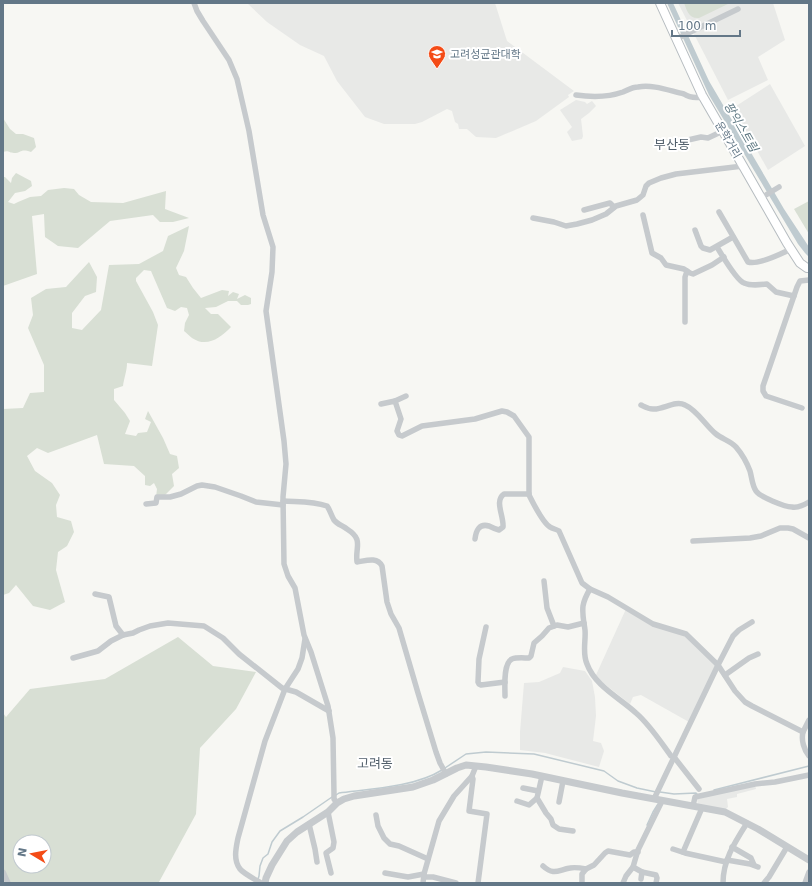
<svg xmlns="http://www.w3.org/2000/svg" width="812" height="886" font-family="'DejaVu Sans','Noto Sans KR',sans-serif">
<style>
.built{fill:#e8e9e7}
.green{fill:#d8dfd4;fill-rule:evenodd}
.water{fill:#bfcbd0}
.lines{fill:none;stroke-linecap:round;stroke-linejoin:round}
.stream{stroke:#bfcbd0;stroke-width:1.5}
.secondary-casing{stroke:#b6bcc0;stroke-width:10}
.minor{stroke:#c6cacd;stroke-width:5.5}
.tertiary{stroke:#c6cacd;stroke-width:7}
.secondary{stroke:#fff;stroke-width:8}
.labels{text-anchor:middle;dominant-baseline:central;stroke-width:4;stroke-linejoin:round;paint-order:stroke}
.poi-label{font-size:11px;fill:#637787;stroke:#fff;text-anchor:start}
.street-label{font-size:11px;fill:#637787;stroke:#fff}
.water-label{font-size:12px;font-style:italic;fill:#5f7983;stroke:#fff}
.quarter-label{font-size:13px;fill:#52606c;stroke:#fff}
</style>
<rect width="100%" height="100%" fill="#f7f7f3"/>
<g class="built">
<polygon points="247,3 495,3 507,41 574,91 568,95 569,97 536,121 496,138 476,137 467,129 459,129 458,124 455,122 452,111 447,109 422,122 415,124 384,124 365,117 337,81 324,56 300,45 267,22"/>
<polygon points="678,3 773,3 785,40 758,57 768,80 728,100"/>
<polygon points="770,84 805,146 768,170 733,108"/>
<polygon points="576,100 585,102 587,104 592,101 596,106 589,113 581,119 583,136 582,139 572,141 567,132 572,127 560,110"/>
<polygon points="626,609 685,636 716,666 689,722 641,695 633,697 630,704 602,682 596,675"/>
<polygon points="563,667 585,671 592,681 595,697 596,716 593,741 601,743 604,751 599,767 545,753 520,750 520,732 524,683 539,682 560,673"/>
<polygon points="755,785 756,789 737,794 737,797 727,799 728,807 726,809 698,806 697,799"/>
</g>
<g class="green">
<path d="M684,3H730L699,18C689,19 687,11 684,3Z"/>
<path d="M3,118L10,129L16,134H23L34,138L36,147L31,152C20,148 22,153 14,153C9,153 9,150 3,152Z"/>
<polygon points="16,173 31,181 32,186 25,191 15,193 8,202 14,204 18,202 30,197 41,196 48,190 64,188 74,189 79,195 91,202 123,203 166,191 165,209 189,218 173,222 160,222 153,215 110,221 78,248 58,246 45,237 44,214 32,216 37,274 3,286 3,177 5,177 11,183 12,178"/>
<polygon points="809,201 809,234 794,209"/>
<path d="M189,226L184,251L176,268L179,275L186,277L193,288L201,298L222,290L229,291L228,296L233,292L239,294L237,299L245,295L251,298V304L248,305H241L237,301H228L216,307L205,308L211,314H218L231,327C220,338 207,348 192,338C189,336 187,333 184,331L185,323L189,315L187,308L181,307L175,311L167,308L151,271L144,270L136,278V281L153,312L158,325L152,366L127,363C127,371 124,378 123,386L114,389V400L125,413L130,421L125,434L136,436L138,433L147,432L151,422L145,419L148,411L163,438L170,454L177,456L179,468L172,474L174,486L165,495L156,497L157,489L154,483L150,486L145,485V476L134,466L104,464L97,435L48,453L37,448L27,456L35,471L52,483L60,495L56,505L57,517L71,521L74,532L67,546L58,552L56,570L65,602L50,610L33,606L16,585L9,593L3,595V409L23,408L30,393L44,392V365L28,328L33,315L31,298L46,289L66,287L89,262L97,277L96,292L85,296L72,313V328L82,330L101,310L109,265L139,264L163,251L168,236Z"/>
<path d="M178,637L213,666L256,672L236,709L200,748L196,814L159,882L3,883V713L6,717L30,689L105,679ZM20,842H44V866H20Z"/>
</g>
<polygon class="water" points="667,3 673,3 709,81 784,209 809,247 809,257 805,253 798,244 709,95"/>
<g class="lines">
<g class="stream">
<polyline points="445,768 466,754 486,752 534,754 604,771 618,781 637,788 656,792"/>
<polyline points="714,790 809,766"/>
<polyline points="660,792 674,794 696,793 697,794"/>
<path d="M336,795L339,793C370,789 415,787 442,770"/>
<polyline points="647,825 653,812 658,804"/>
<polyline points="258,879 259,876 260,866 263,858 268,854 272,842 280,831 303,817 332,797"/>
</g>
<defs>
<polyline id="secondary" points="660,3 702,95 743,166 787,243 800,263 807,268 809,268"/>
</defs>
<use href="#secondary" class="secondary-casing"/>
<g class="minor">
<polyline points="194,3 197,11 203,21 229,60 237,79 249,131 263,215 273,247 272,272 266,311 284,441 286,464 283,497 284,564 288,576 295,588 304,635 311,652 328,706 333,738 334,794 334,799 337,803"/>
<polyline points="676,39 738,9"/>
<path d="M576,95C590,97 609,97 623,92C628,90 632,87 638,87C653,84 670,91 684,94C690,98 696,98 702,97"/>
<polyline points="737,123 740,121"/>
<polyline points="688,140 701,137 708,138 725,130"/>
<polyline points="761,198 779,187"/>
<polyline points="584,210 610,203 614,207"/>
<path d="M719,212L748,262C758,265 781,254 791,249"/>
<polyline points="643,215 652,253 661,258 666,265 684,269 690,273 693,274 712,265 724,257"/>
<polyline points="533,218 554,222 566,226 577,224 592,220 606,214 616,206 637,200 643,195 646,186 649,183 661,178 676,174 743,166"/>
<polyline points="695,230 701,246 703,248 710,250 733,237"/>
<path d="M717,247C722,255 736,280 744,283C751,286 759,285 767,284L776,292L794,296"/>
<polyline points="685,322 685,277 687,271"/>
<polyline points="395,401 406,396"/>
<path d="M381,404L395,401L401,419L397,431L399,435L402,436L422,426L475,419L502,411L507,412L514,416L529,437V495C533,503 543,523 550,527C553,529 556,529 559,531L582,583L590,589L608,597L653,624L686,634L718,665L735,691L745,702L752,706L803,732"/>
<path d="M641,405C645,407 648,409 653,409C663,410 675,400 685,405C697,410 706,426 716,434C722,439 731,441 736,447C742,454 747,463 750,471C752,478 752,485 756,491C760,497 785,507 792,507C798,508 804,505 809,502"/>
<polyline points="802,408 766,396 763,391 763,386 797,287 800,281 809,280"/>
<path d="M283,501C298,502 313,501 327,506C330,510 331,515 334,520C337,524 343,526 347,529C364,540 355,546 357,562C365,561 377,556 382,566L387,602L391,614L399,628L418,693L436,752L440,763L446,774"/>
<polyline points="146,504 156,503 157,497 170,497 181,494 197,486 202,485 215,487 241,496 256,502 283,505"/>
<path d="M475,539C476,531 479,523 489,526C493,528 495,529 499,530L503,527C504,516 494,501 504,494H529"/>
<polyline points="693,541 750,538 761,536 780,528 788,528 793,529 809,538"/>
<polyline points="544,581 547,608 554,626"/>
<path d="M590,589C587,594 584,600 583,606C582,614 584,622 585,630C586,641 582,653 587,664C595,686 620,698 636,713C650,725 660,741 671,756L674,757L699,789"/>
<polyline points="95,594 109,597 116,626 123,635 133,633 139,630 150,626 168,623 204,626 223,638 239,654 282,688 296,692 329,711"/>
<polyline points="486,627 479,659 478,682 479,684 481,685 505,682"/>
<polyline points="73,658 98,651 111,641 123,635"/>
<polyline points="725,675 749,658 758,654"/>
<path d="M505,696C505,687 503,663 512,659C517,657 524,658 529,658L531,656L534,643L542,636L549,628L557,625L568,627L584,623"/>
<path d="M809,720C807,724 805,728 803,732C801,740 804,750 809,756"/>
<polyline points="472,776 473,779 469,811 487,814 478,883"/>
<polyline points="542,776 537,798 546,813 551,819 553,825 559,829 573,831"/>
<polyline points="523,788 538,791"/>
<polyline points="654,799 718,665 733,636 739,630 752,622"/>
<polyline points="517,801 529,805 537,798"/>
<polyline points="559,802 563,781"/>
<polyline points="693,806 695,797 755,784 775,782 809,775"/>
<polyline points="328,812 334,842 333,848 326,853 331,873"/>
<polyline points="376,815 378,826 384,838 390,844 399,846 428,859"/>
<polyline points="309,824 315,849 317,862"/>
<polyline points="732,847 751,858 754,865"/>
<polyline points="673,849 685,853 726,862"/>
<polyline points="683,852 702,808"/>
<polyline points="727,860 750,864 758,867"/>
<path d="M543,866C554,876 558,870 570,868C575,867 581,868 586,869"/>
<polyline points="633,867 642,872 656,875 657,878 656,883"/>
<polyline points="3,872 8,883"/>
<polyline points="385,873 408,877 424,874"/>
<polyline points="424,877 433,877 456,883"/>
<polyline points="641,879 642,872"/>
<path d="M261,883C256,880 243,873 240,869C233,860 236,848 238,838L265,741L285,689L298,669L302,658L305,639"/>
<polyline points="423,883 424,874 439,821 454,796 472,776 476,766"/>
<polyline points="582,883 582,874 586,869 594,865 605,853 608,851 630,855 634,852 638,852"/>
<polyline points="623,883 626,876 633,867 638,850 662,801"/>
<path d="M723,883C723,860 735,842 747,823"/>
<polyline points="764,883 769,877 787,847"/>
<polyline points="805,883 809,872"/>
</g>
<polyline class="tertiary" points="265,883 266,878 272,865 287,841 297,832 328,812 337,803 344,799 354,796 413,787 433,780 457,768 466,765 486,767 532,774 622,793 725,812 758,829 809,860"/>
<use href="#secondary" class="secondary"/>
</g>
<defs>
<symbol id="university-pin" viewBox="-11 -11 22 30"><path d="M0 17L-7.5 6A9.5 9.5 0 1 1 7.5 6Z" fill="#f44b16" stroke="#fff"/><path d="M0-5L7-2L0 1L-7-2ZM-4 1L0 2.5L4 1V4Q0 6-4 4Z" fill="#fff"/></symbol>
</defs>
<g fill-rule="evenodd">
<use href="#university-pin" x="427" y="44" width="20" height="27"/>
</g>
<g class="labels">
<g class="poi-label">
<text x="450" y="54">고려성균관대학</text>
</g>
<g class="street-label">
<text transform="translate(728 140) rotate(60)">운학거리</text>
</g>
<g class="water-label">
<text transform="translate(741 127) rotate(60)">팡익스트림</text>
</g>
<g class="quarter-label">
<text x="672" y="144">부산동</text>
<text x="375" y="763">고려동</text>
</g>
</g>
<rect width="812" height="886" fill="none" stroke="#637787" stroke-width="8"/>
<g transform="translate(32 854) rotate(280)"><circle r="19" fill="#ffffff" stroke="#c1c9cf"/>
<path d="M0-3L7 15L0 10L-7 15Z" fill="#f44b16"/>
<text y="-6" font-size="11" font-weight="bold" text-anchor="middle" fill="#637787">N</text>
</g>
<path d="M672 30v6h68v-6" fill="none" stroke="#637787" stroke-width="2"/>
<text x="678" y="30" font-size="12" fill="#637787" stroke="#ffffff" stroke-width="3" paint-order="stroke">100 m</text>
</svg>
